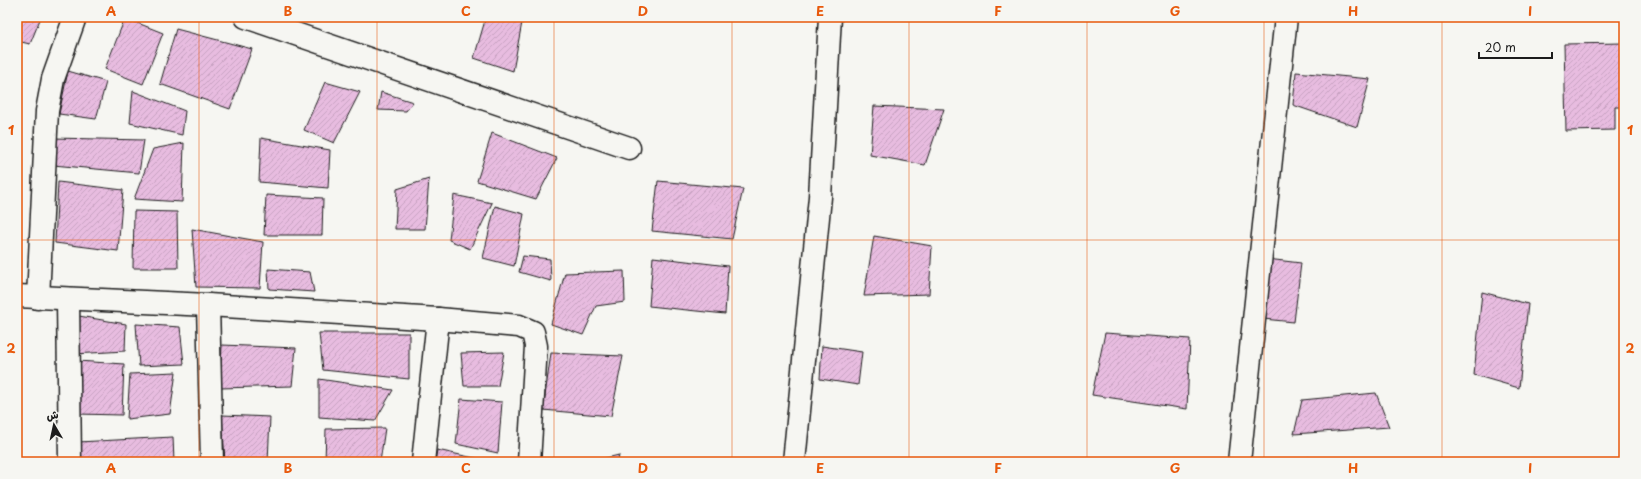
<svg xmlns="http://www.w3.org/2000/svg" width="1641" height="479" font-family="'Playpen Sans','Playpen Sans Arabic',sans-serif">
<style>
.building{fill:url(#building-hatch);stroke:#1c1c1c}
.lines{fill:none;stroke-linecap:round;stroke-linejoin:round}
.minor-casing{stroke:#1c1c1c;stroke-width:25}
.minor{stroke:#f6f6f2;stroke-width:22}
.grid{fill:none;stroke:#e8590c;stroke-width:1;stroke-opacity:0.55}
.neatline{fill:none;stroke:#e8590c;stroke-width:1.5}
.grid-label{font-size:13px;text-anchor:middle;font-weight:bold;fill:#e8590c}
</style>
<defs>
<pattern id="building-hatch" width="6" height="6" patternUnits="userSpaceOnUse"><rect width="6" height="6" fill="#e8bce0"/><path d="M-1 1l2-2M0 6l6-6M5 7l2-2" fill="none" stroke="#c6a1c0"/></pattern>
</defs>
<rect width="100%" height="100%" fill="#f6f6f2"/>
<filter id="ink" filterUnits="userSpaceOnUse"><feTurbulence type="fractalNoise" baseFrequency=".025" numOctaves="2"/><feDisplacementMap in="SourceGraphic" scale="8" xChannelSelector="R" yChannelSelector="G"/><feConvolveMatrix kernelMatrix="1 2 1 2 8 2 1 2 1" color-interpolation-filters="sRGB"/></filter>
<g filter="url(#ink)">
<g class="building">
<polygon points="17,17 41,17 30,44 17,41"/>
<polygon points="486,17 523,17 513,71 474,58"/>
<polygon points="125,18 163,33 143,84 105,69"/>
<polygon points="176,29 252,49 230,109 160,84"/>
<polygon points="1624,43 1624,107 1615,107 1615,130 1566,131 1564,44"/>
<polygon points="68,71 106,82 96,119 59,114"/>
<polygon points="1296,72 1370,79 1357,127 1293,105"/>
<polygon points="325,82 360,92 334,143 304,130"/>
<polygon points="133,91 185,111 182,135 130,123"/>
<polygon points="381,92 413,102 406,111 378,110"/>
<polygon points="874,106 944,109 925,165 870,155"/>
<polygon points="492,133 557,158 536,199 477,181"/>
<polygon points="53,138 144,140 139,173 53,165"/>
<polygon points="261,138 330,150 328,188 259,182"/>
<polygon points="184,143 182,202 134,199 153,149"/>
<polygon points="429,179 425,229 395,229 397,189"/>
<polygon points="658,181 743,189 732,239 652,231"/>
<polygon points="58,182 123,190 118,251 55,243"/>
<polygon points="266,195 323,198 322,235 264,235"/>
<polygon points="454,195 492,203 470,249 449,240"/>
<polygon points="495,206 524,214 514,266 483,258"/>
<polygon points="134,211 177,212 178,268 133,268"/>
<polygon points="192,229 263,242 260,288 196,287"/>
<polygon points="874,236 932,246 929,294 864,296"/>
<polygon points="523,256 550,259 551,281 519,272"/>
<polygon points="653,257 728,266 725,314 649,306"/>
<polygon points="1267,259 1301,263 1294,322 1263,319"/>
<polygon points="268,269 310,272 314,292 269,289"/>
<polygon points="624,271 625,302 596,306 583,335 551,324 565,273"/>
<polygon points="1482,292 1528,304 1519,388 1474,375"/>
<polygon points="73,315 126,324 125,351 74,354"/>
<polygon points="136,324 180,327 184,364 139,366"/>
<polygon points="319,333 409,333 409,379 323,370"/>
<polygon points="1105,333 1190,339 1187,409 1092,395"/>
<polygon points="222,345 296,348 292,386 220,388"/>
<polygon points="822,346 862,352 858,385 820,379"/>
<polygon points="504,352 498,386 464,386 461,353"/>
<polygon points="551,353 623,356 611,416 543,410"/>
<polygon points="77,361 124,364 122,415 77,414"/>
<polygon points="176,372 170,414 127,419 130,374"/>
<polygon points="319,379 393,390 375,421 319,417"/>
<polygon points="1376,393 1389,427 1294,434 1302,400"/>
<polygon points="461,399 502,402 498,453 456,444"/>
<polygon points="222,415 270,417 268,462 225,462"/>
<polygon points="385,428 380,462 325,462 326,429"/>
<polygon points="173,437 174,462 79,462 78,442"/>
<polygon points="437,450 493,462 435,462"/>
<polygon points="619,455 618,462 590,462"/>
<polygon points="1309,457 1309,462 1294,462"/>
</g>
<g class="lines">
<defs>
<g id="minor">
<polyline points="246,17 629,148"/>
<polyline points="17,296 208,305 438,319 519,326 533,332 536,346 529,462"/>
<polyline points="38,298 47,111 53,79 75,17"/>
<polyline points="68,299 70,462"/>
<polyline points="208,305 212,462"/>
<polyline points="423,462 438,319"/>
<polyline points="794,462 820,197 830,17"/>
<polyline points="1239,462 1286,17"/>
</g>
</defs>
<use href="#minor" class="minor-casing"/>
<use href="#minor" class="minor"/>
</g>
</g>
<path class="grid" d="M199,17V462M377,17V462M554,17V462M732,17V462M909,17V462M1087,17V462M1264,17V462M1442,17V462M17,240H1624"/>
<rect width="1641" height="479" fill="none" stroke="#f6f6f2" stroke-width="44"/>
<g transform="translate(54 425) rotate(351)" stroke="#f6f6f2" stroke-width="3" paint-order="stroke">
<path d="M0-3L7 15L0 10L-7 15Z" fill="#1c1c1c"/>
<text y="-6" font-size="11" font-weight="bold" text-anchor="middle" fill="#1c1c1c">ش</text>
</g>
<path d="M1479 52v6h73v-6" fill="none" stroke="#1c1c1c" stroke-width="2"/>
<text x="1485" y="52" font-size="12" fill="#1c1c1c" stroke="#f6f6f2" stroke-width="3" paint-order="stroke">20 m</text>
<rect x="22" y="22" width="1597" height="435" class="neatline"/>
<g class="grid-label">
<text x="111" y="16">A</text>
<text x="288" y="16">B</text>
<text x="466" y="16">C</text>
<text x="643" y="16">D</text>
<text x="820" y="16">E</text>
<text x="998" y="16">F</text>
<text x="1175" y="16">G</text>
<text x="1353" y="16">H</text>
<text x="1530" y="16">I</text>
<text x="11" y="135">1</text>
<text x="1630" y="135">1</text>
<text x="11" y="353">2</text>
<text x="1630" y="353">2</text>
<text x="111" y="473">A</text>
<text x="288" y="473">B</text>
<text x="466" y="473">C</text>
<text x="643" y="473">D</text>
<text x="820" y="473">E</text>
<text x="998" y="473">F</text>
<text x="1175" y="473">G</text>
<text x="1353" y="473">H</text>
<text x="1530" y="473">I</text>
</g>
</svg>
